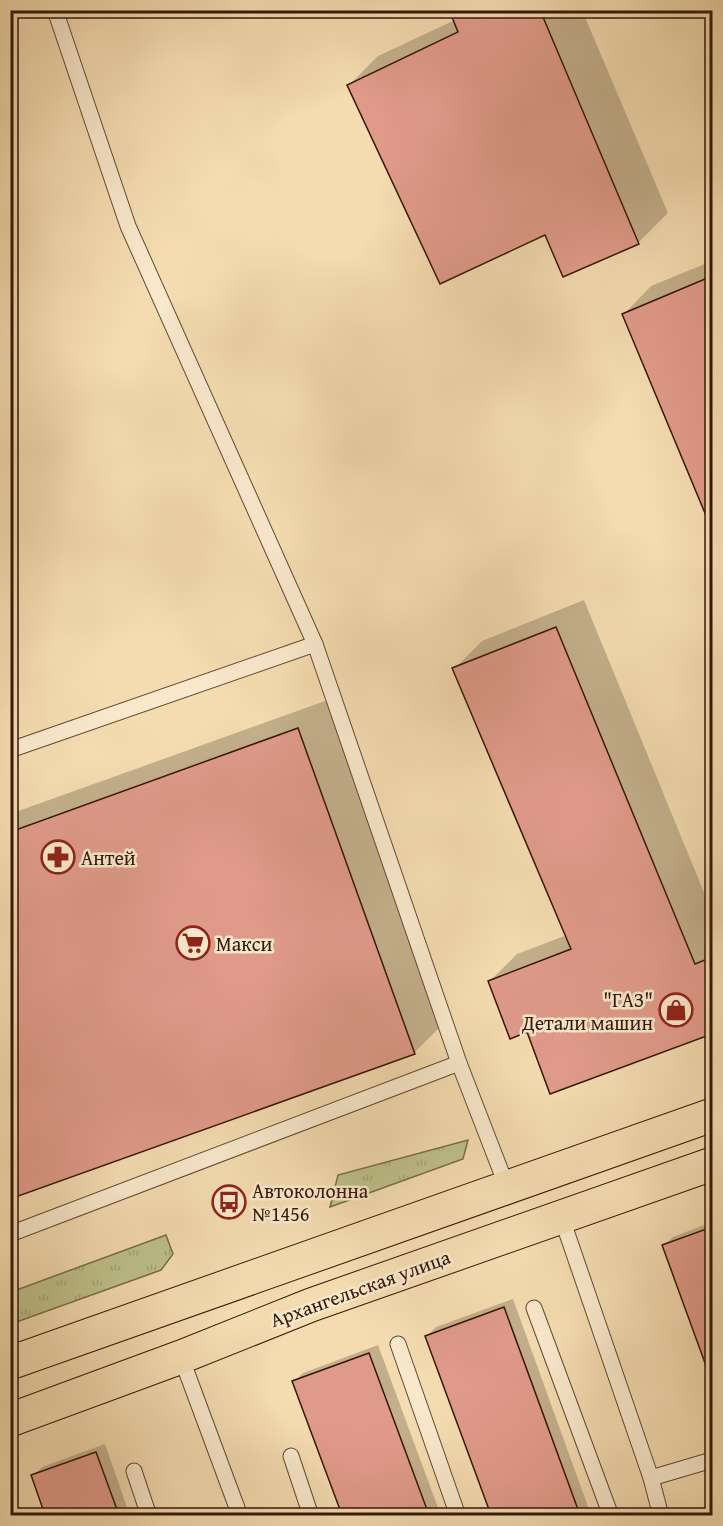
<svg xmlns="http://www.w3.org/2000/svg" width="723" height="1526" font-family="'Gentium Book Plus',serif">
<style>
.grass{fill:url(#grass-tufts);stroke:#7a6c48;stroke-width:1.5}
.shadow{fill:#0003}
.building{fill:#e09a8a;stroke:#351706;stroke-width:1.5}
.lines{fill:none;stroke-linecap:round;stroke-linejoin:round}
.lane-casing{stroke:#654830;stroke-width:17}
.primary-casing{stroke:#351706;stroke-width:35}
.lane{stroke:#f8e8cc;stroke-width:15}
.primary{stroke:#f4dbb0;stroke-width:33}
.labels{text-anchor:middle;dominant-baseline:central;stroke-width:5;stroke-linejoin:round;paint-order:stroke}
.poi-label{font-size:20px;fill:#351706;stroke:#f8e8cc;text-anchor:start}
.street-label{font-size:20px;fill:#351706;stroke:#f8e8cc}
</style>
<defs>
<pattern id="grass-tufts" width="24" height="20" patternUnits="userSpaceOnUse" patternTransform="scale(1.5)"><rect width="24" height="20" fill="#bec08a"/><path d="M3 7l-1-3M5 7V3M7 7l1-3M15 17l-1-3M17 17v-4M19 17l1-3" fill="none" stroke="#a4a476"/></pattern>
</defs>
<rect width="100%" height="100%" fill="#f4dbb0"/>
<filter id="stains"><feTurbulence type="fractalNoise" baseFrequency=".00333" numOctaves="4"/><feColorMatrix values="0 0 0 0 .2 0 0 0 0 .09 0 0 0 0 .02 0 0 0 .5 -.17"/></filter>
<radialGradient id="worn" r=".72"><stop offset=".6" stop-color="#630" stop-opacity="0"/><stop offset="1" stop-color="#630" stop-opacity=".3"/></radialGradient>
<g class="grass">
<polygon points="468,1140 463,1159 330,1207 338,1175"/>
<polygon points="166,1235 173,1254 161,1270 11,1324 11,1292"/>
</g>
<g class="shadow">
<polygon points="451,10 582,10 668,213 638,243 545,233 348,86 378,56 455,20"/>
<polygon points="712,261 712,527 623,315 651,286"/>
<polygon points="584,600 712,912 712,1033 551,1092 528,1031 490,981 517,954 567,935 454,669 482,641"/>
<polygon points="328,700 444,1023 414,1053 10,1198 10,814"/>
<polygon points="712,1222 712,1380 664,1246 673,1237"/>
<polygon points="513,1299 591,1515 591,1516 493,1516 427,1336 436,1327"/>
<polygon points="378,1345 441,1516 343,1516 294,1382 303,1373"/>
<polygon points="105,1444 130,1516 47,1516 33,1476 42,1467"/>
</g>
<g class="building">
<polygon points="449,10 540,10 639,244 563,277 545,235 440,284 347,85 458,32"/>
<polygon points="705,279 712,296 712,530 622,314"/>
<polygon points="556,627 695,964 712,957 712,1034 550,1094 527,1032 510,1039 488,981 571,949 452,668"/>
<polygon points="298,728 415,1054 10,1199 10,832"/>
<polygon points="712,1227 712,1373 709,1374 662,1245"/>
<polygon points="504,1307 580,1515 491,1515 425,1336"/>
<polygon points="369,1353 429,1515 342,1515 292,1381"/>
<polygon points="96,1452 119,1515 45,1515 31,1475"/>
</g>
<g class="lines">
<defs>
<g id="lane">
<polyline points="55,10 128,226 315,644"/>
<polyline points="10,750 315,644 459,1063 507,1187"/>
<polyline points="561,1216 651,1478 661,1516"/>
<polyline points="10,1234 459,1063"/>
<polyline points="534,1308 611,1516"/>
<polyline points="398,1344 458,1516"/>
<polyline points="181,1357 240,1516"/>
<polyline points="291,1456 311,1516"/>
<polyline points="134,1471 149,1516"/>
<polyline points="651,1478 712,1460"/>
<polyline points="10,1509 13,1516"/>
</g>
<g id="primary">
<polyline points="10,1363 712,1115"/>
<polyline points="10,1420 181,1357 311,1305 712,1164"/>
</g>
</defs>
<use href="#lane" class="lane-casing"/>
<use href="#primary" class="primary-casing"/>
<use href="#lane" class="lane"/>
<use href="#primary" class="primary"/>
</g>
<defs>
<symbol id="pharmacy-ring" viewBox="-11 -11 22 22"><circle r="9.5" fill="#f8e8cc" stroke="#8f2418" stroke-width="1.5"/><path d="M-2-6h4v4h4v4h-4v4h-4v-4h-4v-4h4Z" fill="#8f2418"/></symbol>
<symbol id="supermarket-ring" viewBox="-11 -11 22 22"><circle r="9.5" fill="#f8e8cc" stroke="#8f2418" stroke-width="1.5"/><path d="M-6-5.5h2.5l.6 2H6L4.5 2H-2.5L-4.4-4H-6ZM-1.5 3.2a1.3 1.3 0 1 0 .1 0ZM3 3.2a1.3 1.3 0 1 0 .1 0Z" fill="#8f2418"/></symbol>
<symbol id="shop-ring" viewBox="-11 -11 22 22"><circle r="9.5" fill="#f8e8cc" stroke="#8f2418" stroke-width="1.5"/><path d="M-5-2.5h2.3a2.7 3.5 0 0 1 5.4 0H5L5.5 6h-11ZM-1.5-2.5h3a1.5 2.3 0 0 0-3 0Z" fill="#8f2418"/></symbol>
<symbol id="bus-ring" viewBox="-11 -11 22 22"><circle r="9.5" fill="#f8e8cc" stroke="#8f2418" stroke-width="1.5"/><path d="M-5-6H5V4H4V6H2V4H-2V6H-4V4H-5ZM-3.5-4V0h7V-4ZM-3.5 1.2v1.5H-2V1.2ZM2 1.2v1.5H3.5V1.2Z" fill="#8f2418"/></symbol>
</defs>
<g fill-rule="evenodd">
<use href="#pharmacy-ring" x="39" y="838" width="38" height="38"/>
<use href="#supermarket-ring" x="174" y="924" width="38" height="38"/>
<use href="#shop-ring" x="657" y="991" width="38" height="38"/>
<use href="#bus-ring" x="210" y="1183" width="38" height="38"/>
</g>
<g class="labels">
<g class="poi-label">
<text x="81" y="857">Антей</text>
<text x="216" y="943">Макси</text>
<text x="653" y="999" text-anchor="end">"ГАЗ"<tspan x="653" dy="23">Детали машин</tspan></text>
<text x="252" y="1190">Автоколонна<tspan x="252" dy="23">№1456</tspan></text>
</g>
<g class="street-label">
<text transform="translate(360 1288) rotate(-20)">Архангельская улица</text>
</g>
</g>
<rect width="723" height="1526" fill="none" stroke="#f4dbb0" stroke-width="36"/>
<rect x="12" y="12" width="699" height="1502" fill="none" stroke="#351706" stroke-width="3"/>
<rect x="18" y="18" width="687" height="1490" fill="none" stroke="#351706" stroke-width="1.5"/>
<rect width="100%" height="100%" filter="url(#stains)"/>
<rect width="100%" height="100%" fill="url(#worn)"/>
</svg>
